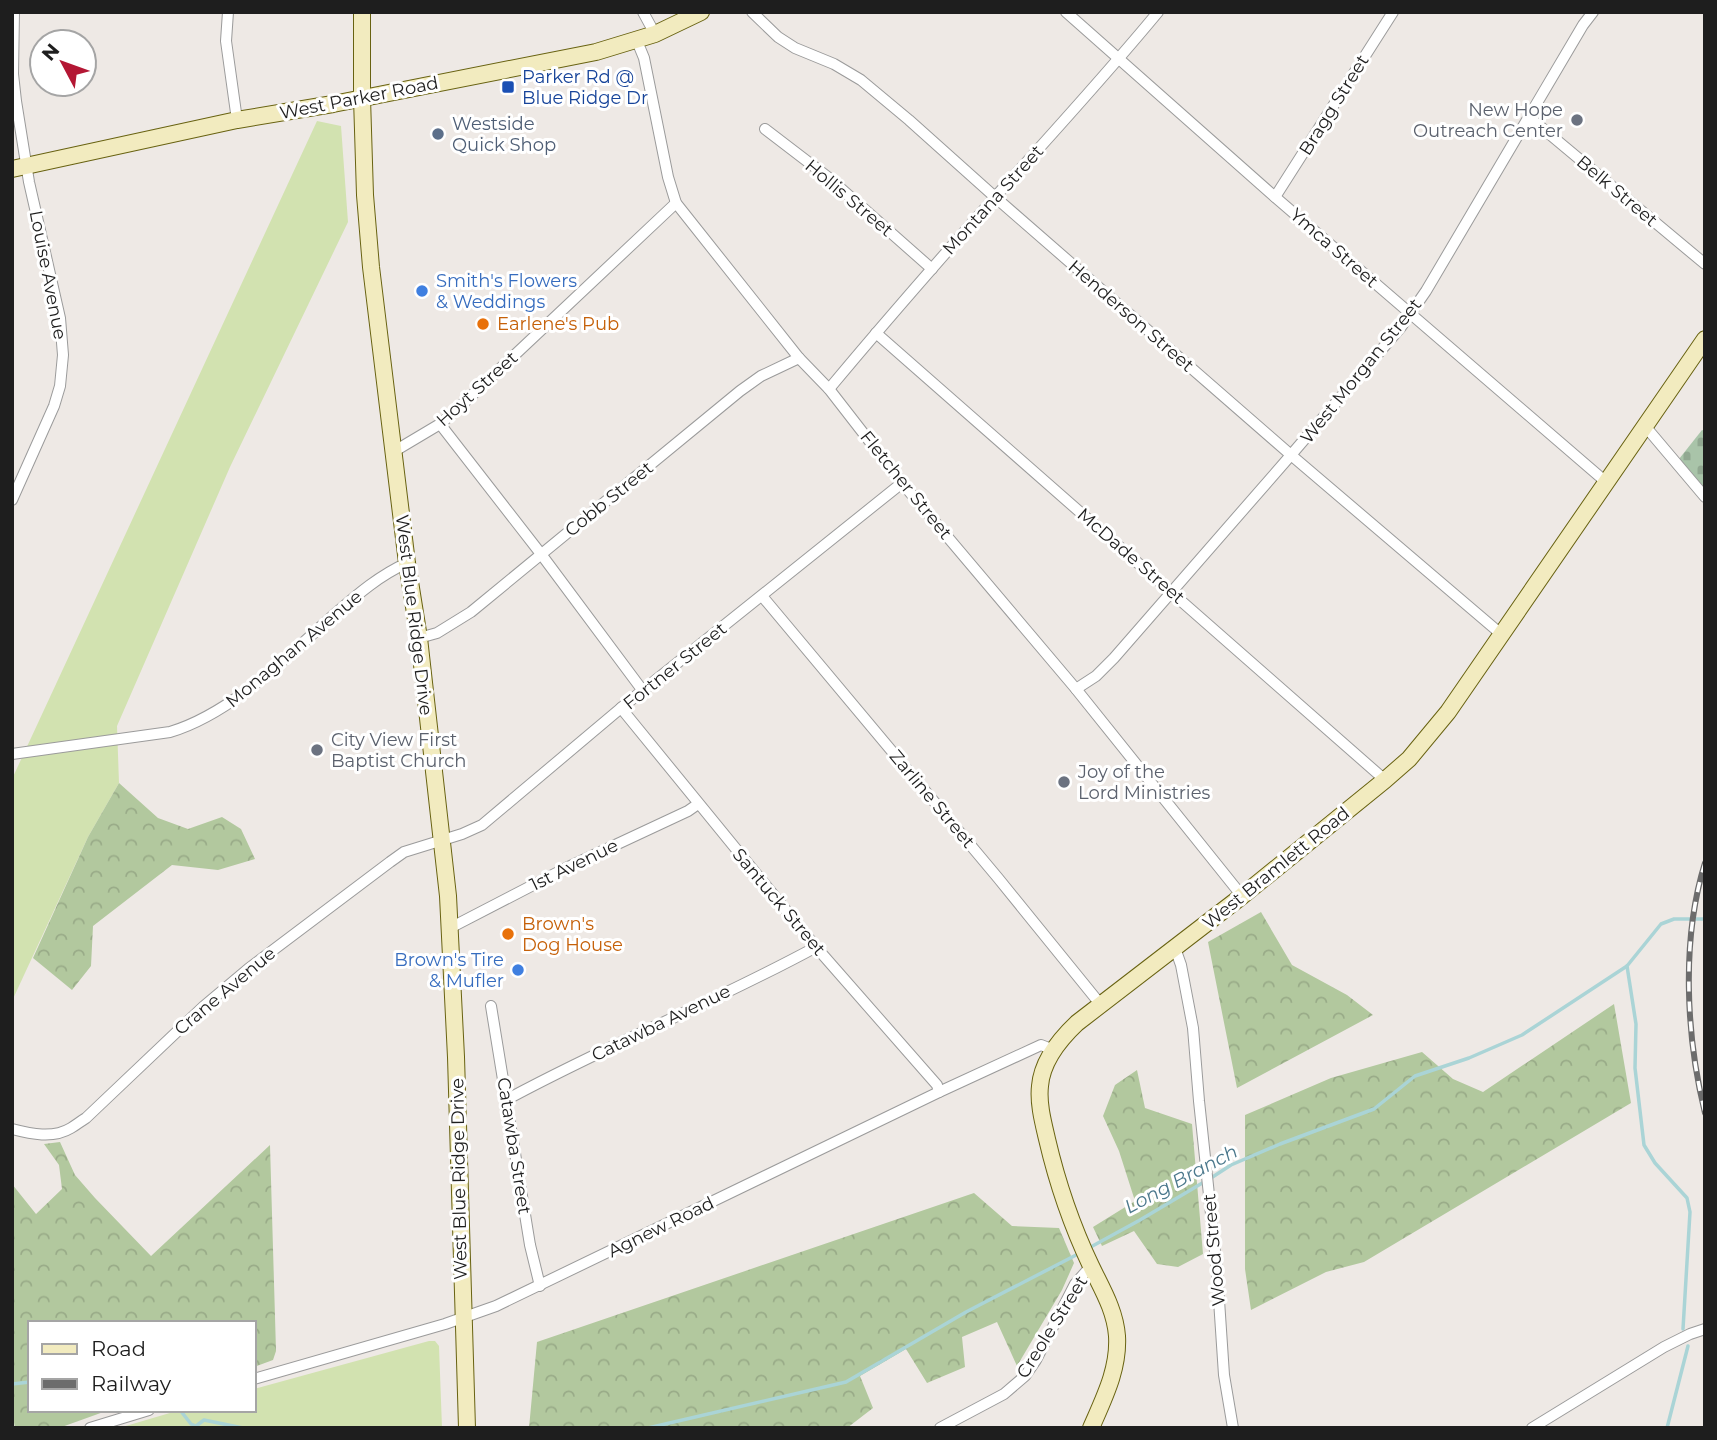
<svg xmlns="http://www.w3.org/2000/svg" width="1717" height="1440" font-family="Montserrat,sans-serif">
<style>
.grass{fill:#d2e2b0}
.forest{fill:url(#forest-crowns)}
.cemetery{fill:url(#cemetery-stones)}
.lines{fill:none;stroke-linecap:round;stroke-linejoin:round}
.stream{stroke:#aad4d6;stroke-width:3.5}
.street-casing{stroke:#9b9b9b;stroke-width:12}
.secondary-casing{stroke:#686211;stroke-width:18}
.street{stroke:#fff;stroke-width:10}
.secondary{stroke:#f2ebbf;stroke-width:16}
.rail-casing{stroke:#6c6c6c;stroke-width:6}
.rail{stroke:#fff;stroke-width:3.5;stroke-dasharray:10;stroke-linecap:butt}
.transit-dot{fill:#1a4fb4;stroke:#fff;stroke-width:2.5}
.worship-dot{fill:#6b7280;stroke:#fff;stroke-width:2.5}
.service-dot{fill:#5c6f8a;stroke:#fff;stroke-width:2.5}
.shop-dot{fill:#3f7fe0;stroke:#fff;stroke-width:2.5}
.food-dot{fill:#e8710a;stroke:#fff;stroke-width:2.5}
.labels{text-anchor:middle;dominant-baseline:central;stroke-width:6;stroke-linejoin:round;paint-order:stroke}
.transit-label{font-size:18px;fill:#164399;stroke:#fff;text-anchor:start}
.street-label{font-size:18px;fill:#1e1e1e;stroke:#fff}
.worship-label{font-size:18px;fill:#5b616d;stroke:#fff;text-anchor:start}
.service-label{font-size:18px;fill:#4e5e75;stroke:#fff;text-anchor:start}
.shop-label{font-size:18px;fill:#366cbe;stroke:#fff;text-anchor:start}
.food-label{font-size:18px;fill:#c56008;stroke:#fff;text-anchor:start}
.water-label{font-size:19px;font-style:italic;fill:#4b788c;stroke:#fff}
</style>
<defs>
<pattern id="forest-crowns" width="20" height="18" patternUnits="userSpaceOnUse" patternTransform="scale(1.75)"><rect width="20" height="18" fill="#b2c89e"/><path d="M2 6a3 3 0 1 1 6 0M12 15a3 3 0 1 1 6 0" fill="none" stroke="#99ab88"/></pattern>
<pattern id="cemetery-stones" width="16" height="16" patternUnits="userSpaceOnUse" patternTransform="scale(1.75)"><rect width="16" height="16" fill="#a9c4a9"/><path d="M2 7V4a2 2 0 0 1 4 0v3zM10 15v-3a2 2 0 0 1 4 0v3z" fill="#91a891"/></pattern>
</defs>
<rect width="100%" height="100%" fill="#eee9e5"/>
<g class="grass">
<polygon points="317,121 341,126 348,222 230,467 117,726 119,783 88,837 12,1001 12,779"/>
<polygon points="429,1341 435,1341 439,1346 442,1428 119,1428 180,1410 254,1410 254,1389"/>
</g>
<g class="forest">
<polygon points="119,783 158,818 188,829 222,817 241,829 255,859 218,870 172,865 93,926 91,966 72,990 33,958 88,837"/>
<polygon points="1261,912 1292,965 1347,995 1373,1015 1237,1088 1208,942"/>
<polygon points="1614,1004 1631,1103 1364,1262 1326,1272 1251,1310 1245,1269 1245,1115 1331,1078 1422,1052 1453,1079 1483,1092"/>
<polygon points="1137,1070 1145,1108 1192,1124 1203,1254 1178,1267 1157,1264 1134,1231 1102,1246 1093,1227 1135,1201 1119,1151 1103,1116 1115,1085"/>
<polygon points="60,1142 75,1175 95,1198 151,1256 270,1145 276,1351 273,1360 254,1367 254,1323 30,1323 30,1410 109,1410 59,1428 15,1428 12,1411 12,1184 36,1214 62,1189 59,1165 44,1144"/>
<polygon points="974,1193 1012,1226 1059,1228 1074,1263 1062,1290 1017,1366 997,1322 962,1337 965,1367 927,1383 906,1349 860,1376 873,1408 847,1428 529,1428 537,1342"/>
</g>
<polygon class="cemetery" points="1702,430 1705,431 1705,489 1679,459"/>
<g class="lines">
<g class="stream">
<polyline points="1627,966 1636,1024 1635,1068 1644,1145 1655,1163 1687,1198 1690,1212 1683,1329"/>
<polyline points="1211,1178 1231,1165 1280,1144 1374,1109 1415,1076 1469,1058 1522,1035 1627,966 1661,924 1674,919 1705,919"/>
<polyline points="1087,1249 1140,1220 1204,1182"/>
<polyline points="12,1384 30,1382"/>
<polyline points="180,1410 191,1424 196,1426 204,1420 243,1428"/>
<polyline points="648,1428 846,1382 966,1312 1080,1253"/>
<polyline points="1667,1428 1688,1346"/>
</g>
<defs>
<g id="street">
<polyline points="228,12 226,41 237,120"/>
<polyline points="643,12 655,34"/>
<polyline points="752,12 778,37 795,48 834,64 861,80 909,120 995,197 1291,455 1501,634"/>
<polyline points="1066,12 1275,197 1606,482"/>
<polyline points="637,41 644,58 668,177 676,203 799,358 829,389 902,483 1076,689 1242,896"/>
<polyline points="1529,117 1705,264"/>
<polyline points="765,129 829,178 932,269"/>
<polyline points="1275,197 1393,12"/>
<polyline points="876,333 1385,780"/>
<path d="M829,389C884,323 940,259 996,196C1051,135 1106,75 1158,12"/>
<polyline points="440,424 541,554 643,691"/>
<polyline points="1645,426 1705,497"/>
<polyline points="393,452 440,424 452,414 676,203"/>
<polyline points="12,500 54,406 60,386 63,355 60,318 29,182 16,101 13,74 14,12"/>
<polyline points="762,596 998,878 1101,1005"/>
<polyline points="419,638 437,633 471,612 740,391 761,376 799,358"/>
<polyline points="1076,689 1096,676 1114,658 1291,455 1401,327 1426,291 1583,25 1593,12"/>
<polyline points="621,708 816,947 937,1085 939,1092"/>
<path d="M12,754L170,732C233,713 287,656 336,613C358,594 380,575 407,563"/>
<polyline points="450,928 566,868 688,811 698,804"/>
<polyline points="1175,948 1181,965 1193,1028 1199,1101 1217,1270 1224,1375 1233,1428"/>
<polyline points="491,1006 530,1245 540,1286"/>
<path d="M506,1100C607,1045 715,1002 816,947"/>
<path d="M12,1129C31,1134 53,1139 71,1128C76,1125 81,1121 86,1118L204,1006L248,969L390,862L404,852L462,834L482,825L621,708L902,483"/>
<polyline points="254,1379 445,1324 496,1306 939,1092 1041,1045 1054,1050"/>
<polyline points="90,1428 149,1410"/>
<polyline points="940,1428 1004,1394 1025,1376 1036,1360 1075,1284 1091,1266"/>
<polyline points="1532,1428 1664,1347 1690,1334 1705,1329"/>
</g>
<g id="secondary">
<polyline points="362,12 362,98 365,195 371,267 407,563 419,638 448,896 456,1057 467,1428"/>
<polyline points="12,169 237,120 333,104 596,52 655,34 701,12"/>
<path d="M1091,1428C1104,1398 1119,1369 1117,1336C1115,1310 1102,1289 1091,1266C1072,1226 1057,1182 1047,1139C1043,1122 1038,1103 1040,1086C1042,1061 1059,1040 1077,1023L1242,896L1385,780L1409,759L1448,712L1705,339"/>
</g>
</defs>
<use href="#street" class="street-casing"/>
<use href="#secondary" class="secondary-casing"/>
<use href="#street" class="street"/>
<use href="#secondary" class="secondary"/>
<defs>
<path id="rail" d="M1705,863C1681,940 1686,1036 1705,1113"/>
</defs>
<use href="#rail" class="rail-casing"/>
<use href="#rail" class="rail"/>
</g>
<rect class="transit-dot" x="501" y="80" width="14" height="14" rx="3.5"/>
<g class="worship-dot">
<circle cx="1577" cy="120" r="7"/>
<circle cx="317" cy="750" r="7"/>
<circle cx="1064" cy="782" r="7"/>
</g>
<circle class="service-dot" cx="438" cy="134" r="7"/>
<g class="shop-dot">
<circle cx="422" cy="291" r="7"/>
<circle cx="518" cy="970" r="7"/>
</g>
<g class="food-dot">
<circle cx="483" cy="324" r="7"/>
<circle cx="508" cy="934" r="7"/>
</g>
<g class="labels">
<g class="transit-label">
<text x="522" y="77">Parker Rd @<tspan x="522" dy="21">Blue Ridge Dr</tspan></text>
</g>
<g class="street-label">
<text transform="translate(359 98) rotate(-11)">West Parker Road</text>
<text transform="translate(1334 105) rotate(-58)">Bragg Street</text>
<text transform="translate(1617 191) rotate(40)">Belk Street</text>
<text transform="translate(849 198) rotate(40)">Hollis Street</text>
<text transform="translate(993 200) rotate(-48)">Montana Street</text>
<text transform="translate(1334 248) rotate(41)">Ymca Street</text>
<text transform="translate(48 275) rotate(79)">Louise Avenue</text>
<text transform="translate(1131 316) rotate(41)">Henderson Street</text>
<text transform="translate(1361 371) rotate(-51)">West Morgan Street</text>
<text transform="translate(477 389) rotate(-42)">Hoyt Street</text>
<text transform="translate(906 485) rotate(51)">Fletcher Street</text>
<text transform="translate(609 499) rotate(-39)">Cobb Street</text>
<text transform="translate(1131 556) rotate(41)">McDade Street</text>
<text transform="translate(414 615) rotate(83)">West Blue Ridge Drive</text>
<text transform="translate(294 649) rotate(-40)">Monaghan Avenue</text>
<text transform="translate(675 666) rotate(-39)">Fortner Street</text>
<text transform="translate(932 799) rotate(50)">Zarline Street</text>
<text transform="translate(574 865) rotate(-26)">1st Avenue</text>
<text transform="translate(1276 868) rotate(-39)">West Bramlett Road</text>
<text transform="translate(779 902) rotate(50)">Santuck Street</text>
<text transform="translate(225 991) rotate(-40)">Crane Avenue</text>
<text transform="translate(661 1023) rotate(-26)">Catawba Avenue</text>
<text transform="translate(514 1146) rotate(81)">Catawba Street</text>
<text transform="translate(459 1179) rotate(-91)">West Blue Ridge Drive</text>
<text transform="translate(661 1227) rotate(-26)">Agnew Road</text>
<text transform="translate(1214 1250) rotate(-95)">Wood Street</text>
<text transform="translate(1052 1327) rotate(-58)">Creole Street</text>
</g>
<g class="worship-label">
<text x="1563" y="110" text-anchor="end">New Hope<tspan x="1563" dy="21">Outreach Center</tspan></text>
<text x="331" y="740">City View First<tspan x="331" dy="21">Baptist Church</tspan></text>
<text x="1078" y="772">Joy of the<tspan x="1078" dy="21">Lord Ministries</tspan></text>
</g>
<g class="service-label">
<text x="452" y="124">Westside<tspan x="452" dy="21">Quick Shop</tspan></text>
</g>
<g class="shop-label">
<text x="436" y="281">Smith's Flowers<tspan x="436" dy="21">&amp; Weddings</tspan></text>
<text x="504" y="960" text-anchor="end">Brown's Tire<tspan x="504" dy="21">&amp; Mufler</tspan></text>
</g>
<g class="food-label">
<text x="497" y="324">Earlene's Pub</text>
<text x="522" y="924">Brown's<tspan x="522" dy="21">Dog House</tspan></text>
</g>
<g class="water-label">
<text transform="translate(1181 1179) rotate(-28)">Long Branch</text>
</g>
</g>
<rect width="1717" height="1440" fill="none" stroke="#1e1e1e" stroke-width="28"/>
<rect x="28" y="1321" width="228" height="91" fill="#ffffff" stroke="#a5a5a5" stroke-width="2"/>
<rect x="42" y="1344" width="35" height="10" fill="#f2ebbf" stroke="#a5a5a5" stroke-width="2"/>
<text x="91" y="1356" font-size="21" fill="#1e1e1e">Road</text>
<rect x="42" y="1379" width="35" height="10" fill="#6c6c6c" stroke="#a5a5a5" stroke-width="2"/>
<text x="91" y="1391" font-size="21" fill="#1e1e1e">Railway</text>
<g transform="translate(63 63) rotate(311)"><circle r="33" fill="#ffffff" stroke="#a5a5a5" stroke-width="2"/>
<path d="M0-5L12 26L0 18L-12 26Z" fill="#b41734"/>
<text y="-10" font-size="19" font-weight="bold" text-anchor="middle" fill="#1e1e1e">N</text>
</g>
</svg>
